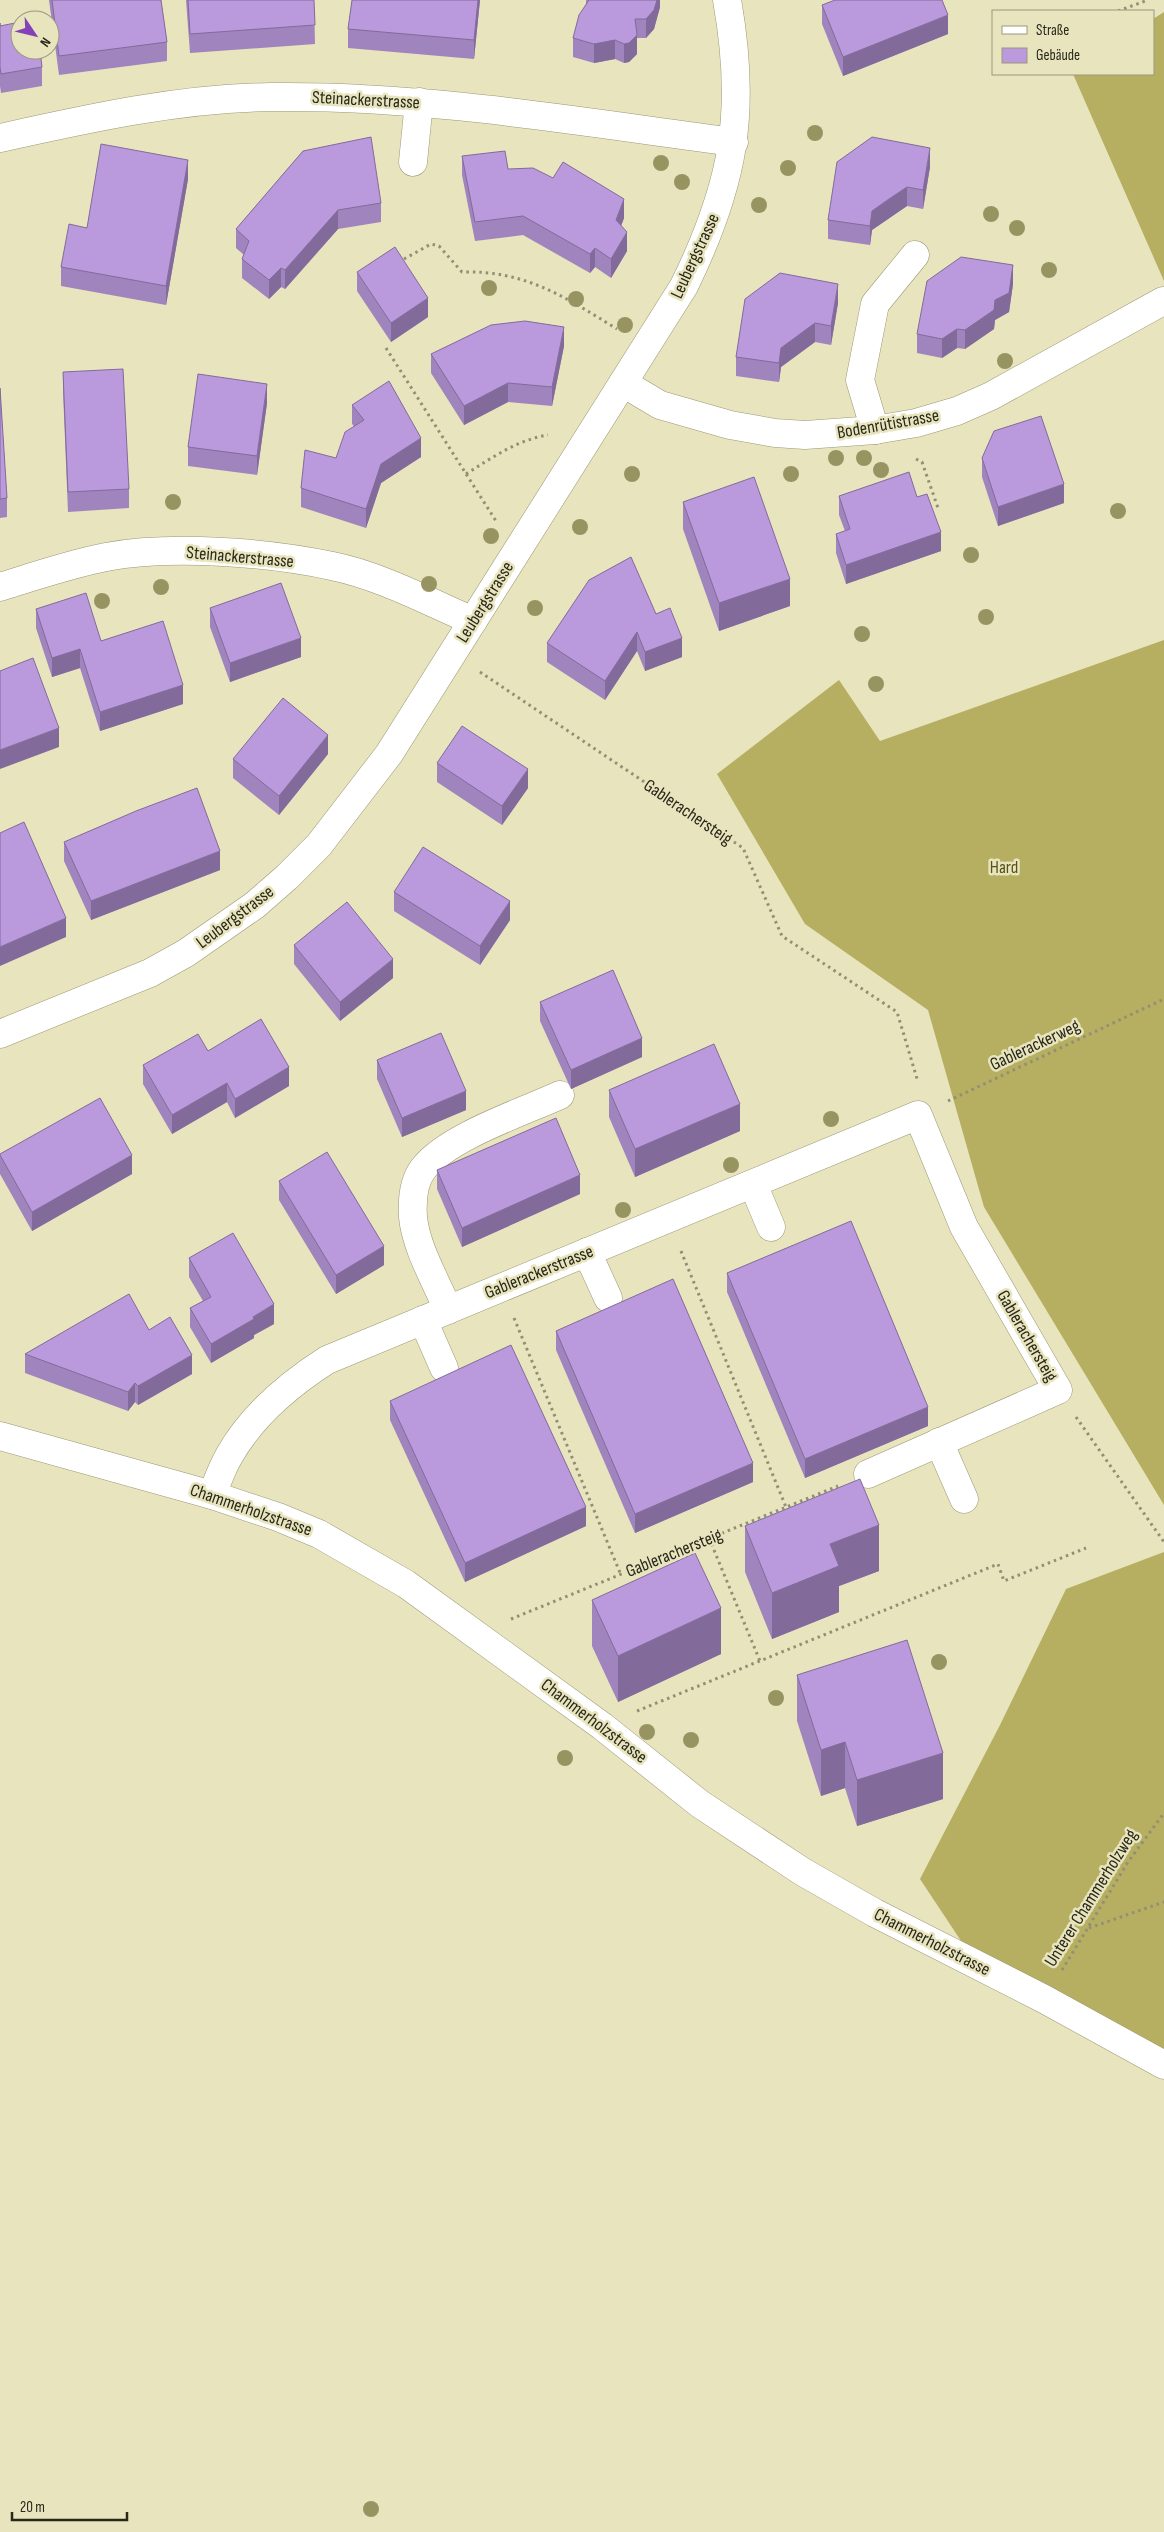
<svg xmlns="http://www.w3.org/2000/svg" width="1164" height="2532" font-family="'Sofia Sans Condensed',sans-serif">
<style>
.forest{fill:#b6ae60}
.lines{fill:none;stroke-linecap:round;stroke-linejoin:round}
.minor-casing{stroke:#9b9874;stroke-width:29}
.path{stroke:#918f74;stroke-width:3;stroke-dasharray:2.5 4;stroke-linecap:butt}
.minor{stroke:#fff;stroke-width:28}
.tree{fill:#989462}
.wall{fill:#a084bd}
.shaded-wall{fill:#826b9a}
.building{fill:#ba99dc;stroke:#826b9a}
.labels{text-anchor:middle;dominant-baseline:central;stroke-width:5;stroke-linejoin:round;paint-order:stroke}
.street-label{font-size:18px;fill:#282719;stroke:#e7e4be}
.park-label{font-size:18px;fill:#585217;stroke:#e7e4be}
</style>
<rect width="100%" height="100%" fill="#e7e4be"/>
<g class="forest">
<polygon points="1164,12 1164,281 1073,74 1153,74 1153,19"/>
<polygon points="1164,640 1164,1505 984,1207 928,1010 805,924 717,774 839,680 880,741"/>
<polygon points="1164,1552 1164,2065 977,1965 920,1879 1000,1725 1066,1589"/>
</g>
<g class="lines">
<defs>
<g id="minor">
<path d="M0,138C90,118 180,98 272,97C427,95 581,122 734,142"/>
<polyline points="413,162 419,102"/>
<polyline points="623,383 660,405 730,425 775,433 805,435 875,430 916,423 957,411 991,396 1163,301"/>
<polyline points="875,430 860,380 875,304 915,255"/>
<path d="M0,587C35,576 70,564 106,557C170,545 268,552 332,566C381,576 427,601 473,621"/>
<path d="M0,1034L150,973L186,953L255,905L287,877L319,845L389,754L684,286C734,184 747,112 727,0"/>
<polyline points="753,1184 771,1227"/>
<polyline points="587,1252 608,1298"/>
<path d="M448,1310C436,1281 416,1248 413,1217C412,1201 413,1182 423,1169C447,1137 523,1112 560,1095"/>
<polyline points="423,1320 444,1368"/>
<polyline points="0,1436 212,1495 278,1517 319,1534 406,1584 602,1726 700,1804 803,1872 875,1913 1044,1999 1164,2065"/>
<polyline points="939,1442 964,1499"/>
<path d="M212,1495C217,1482 222,1468 229,1456C252,1415 288,1385 327,1360L918,1115L964,1227L1058,1390L868,1474"/>
</g>
</defs>
<use href="#minor" class="minor-casing"/>
<g class="path">
<polyline points="1118,11 1148,0"/>
<path d="M404,259L431,244L439,246L462,272C525,270 565,297 617,329"/>
<polyline points="386,348 496,521"/>
<polyline points="916,459 922,462 938,508"/>
<path d="M466,474C493,457 517,440 548,435"/>
<polyline points="480,672 743,848 782,936 897,1012 918,1082"/>
<polyline points="948,1101 1164,999"/>
<polyline points="681,1251 786,1507"/>
<polyline points="514,1318 621,1575"/>
<polyline points="1076,1417 1164,1542"/>
<polyline points="709,1538 760,1661"/>
<polyline points="511,1619 838,1486"/>
<polyline points="637,1711 998,1564 1004,1581 1086,1548"/>
<polyline points="1089,1928 1164,1902"/>
<polyline points="1062,1970 1128,1862 1164,1813"/>
</g>
<use href="#minor" class="minor"/>
</g>
<g class="tree">
<circle cx="815" cy="133" r="8"/>
<circle cx="661" cy="163" r="8"/>
<circle cx="788" cy="168" r="8"/>
<circle cx="682" cy="182" r="8"/>
<circle cx="759" cy="205" r="8"/>
<circle cx="991" cy="214" r="8"/>
<circle cx="1017" cy="228" r="8"/>
<circle cx="1049" cy="270" r="8"/>
<circle cx="489" cy="288" r="8"/>
<circle cx="576" cy="299" r="8"/>
<circle cx="625" cy="325" r="8"/>
<circle cx="1005" cy="361" r="8"/>
<circle cx="836" cy="458" r="8"/>
<circle cx="864" cy="458" r="8"/>
<circle cx="881" cy="470" r="8"/>
<circle cx="632" cy="474" r="8"/>
<circle cx="791" cy="474" r="8"/>
<circle cx="173" cy="502" r="8"/>
<circle cx="1118" cy="511" r="8"/>
<circle cx="580" cy="527" r="8"/>
<circle cx="491" cy="536" r="8"/>
<circle cx="971" cy="555" r="8"/>
<circle cx="429" cy="584" r="8"/>
<circle cx="161" cy="587" r="8"/>
<circle cx="102" cy="601" r="8"/>
<circle cx="535" cy="608" r="8"/>
<circle cx="986" cy="617" r="8"/>
<circle cx="862" cy="634" r="8"/>
<circle cx="876" cy="684" r="8"/>
<circle cx="831" cy="1119" r="8"/>
<circle cx="731" cy="1165" r="8"/>
<circle cx="623" cy="1210" r="8"/>
<circle cx="939" cy="1662" r="8"/>
<circle cx="776" cy="1698" r="8"/>
<circle cx="647" cy="1732" r="8"/>
<circle cx="691" cy="1740" r="8"/>
<circle cx="565" cy="1758" r="8"/>
<circle cx="371" cy="2509" r="8"/>
</g>
<g class="wall">
<polygon points="49,0 161,0 167,42 167,61 59,75"/>
<polygon points="186,0 314,0 315,44 190,53"/>
<polygon points="352,0 480,0 474,59 348,48 348,29"/>
<polygon points="586,0 660,0 660,7 654,29 646,38 637,38 637,54 629,62 624,63 615,59 594,63 573,57 573,38 586,4"/>
<polygon points="822,5 948,34 843,76 822,24"/>
<polygon points="0,23 0,26 42,67 42,86 1,93 0,86"/>
<polygon points="303,151 381,203 381,222 338,229 285,289 281,287 269,299 242,278 242,259 244,255 236,248 236,229"/>
<polygon points="462,156 508,169 553,178 624,218 621,226 627,251 611,278 595,267 590,273 523,235 475,241 462,175"/>
<polygon points="930,167 923,209 907,206 872,230 870,245 828,239 828,220"/>
<polygon points="188,179 166,305 61,286 61,267 87,228"/>
<polygon points="357,272 428,317 391,342 357,291"/>
<polygon points="1013,284 1009,312 995,320 994,329 965,349 957,348 942,358 917,353 917,334"/>
<polygon points="838,303 831,345 815,342 781,367 779,382 736,376 736,357"/>
<polygon points="564,346 552,406 508,402 464,425 431,373 431,354"/>
<polygon points="63,372 129,489 129,508 68,512 63,391"/>
<polygon points="0,388 7,498 7,517 0,518"/>
<polygon points="267,403 257,475 188,466 188,447"/>
<polygon points="352,405 421,457 381,483 366,528 301,507 301,488 336,458 354,426 352,424"/>
<polygon points="982,458 1064,503 998,526 982,477"/>
<polygon points="839,496 917,497 941,551 846,584 836,553 836,534 845,531 839,515"/>
<polygon points="683,502 790,606 719,631 683,529"/>
<polygon points="210,608 301,657 230,682 210,627"/>
<polygon points="36,609 183,704 100,731 80,668 52,677 36,628"/>
<polygon points="656,614 682,657 645,671 637,651 605,700 547,662 547,643"/>
<polygon points="328,754 279,815 233,778 233,759"/>
<polygon points="437,763 528,788 502,825 437,782"/>
<polygon points="64,842 220,870 91,920 64,861"/>
<polygon points="394,892 510,920 480,965 394,911"/>
<polygon points="294,945 393,978 340,1021 294,964"/>
<polygon points="540,1002 642,1057 571,1089 540,1021"/>
<polygon points="208,1051 289,1086 235,1118 227,1102 172,1134 143,1084 143,1065"/>
<polygon points="377,1060 466,1110 402,1137 377,1079"/>
<polygon points="609,1090 740,1131 635,1177 609,1117"/>
<polygon points="0,1154 132,1174 32,1231 0,1174"/>
<polygon points="437,1170 580,1194 462,1247 437,1189"/>
<polygon points="279,1181 384,1265 336,1294 279,1200"/>
<polygon points="189,1258 274,1324 254,1335 254,1338 211,1363 190,1327 190,1308 203,1301 189,1277"/>
<polygon points="727,1273 928,1426 805,1478 727,1292"/>
<polygon points="149,1330 192,1374 138,1405 135,1402 128,1411 25,1373 25,1354"/>
<polygon points="556,1331 753,1482 635,1533 556,1350"/>
<polygon points="390,1401 586,1526 465,1582 390,1420"/>
<polygon points="745,1526 879,1571 839,1586 839,1612 772,1639 745,1572"/>
<polygon points="592,1600 721,1654 618,1702 592,1646"/>
<polygon points="797,1675 943,1799 857,1826 845,1788 821,1796 797,1721"/>
</g>
<g class="shaded-wall">
<polygon points="478,0 480,0 474,59 474,40"/>
<polygon points="657,0 660,0 660,7 654,29 646,38 646,19"/>
<polygon points="948,15 948,34 843,76 843,57"/>
<polygon points="637,35 637,54 629,62 624,63 624,44"/>
<polygon points="615,40 615,59 594,63 594,44"/>
<polygon points="930,148 930,167 923,209 923,190"/>
<polygon points="188,160 188,179 166,305 166,286"/>
<polygon points="907,187 907,206 872,230 870,245 870,226 872,211"/>
<polygon points="624,199 624,218 616,239 616,220"/>
<polygon points="338,210 338,229 285,289 285,270"/>
<polygon points="627,232 627,251 611,278 611,259"/>
<polygon points="595,248 595,267 590,273 590,254"/>
<polygon points="1013,265 1013,284 1009,312 995,320 994,329 965,349 965,330 995,300"/>
<polygon points="281,268 281,287 269,299 269,280"/>
<polygon points="838,284 838,303 831,345 831,326"/>
<polygon points="428,298 428,317 391,342 391,323"/>
<polygon points="815,323 815,342 781,367 779,382 779,363 781,348"/>
<polygon points="564,327 564,346 552,406 552,387"/>
<polygon points="957,329 957,348 942,358 942,339"/>
<polygon points="508,383 508,402 464,425 464,406"/>
<polygon points="267,384 267,403 257,475 257,456"/>
<polygon points="421,438 421,457 381,483 366,528 366,509 381,464"/>
<polygon points="1064,484 1064,503 998,526 998,507"/>
<polygon points="941,532 941,551 846,584 846,565"/>
<polygon points="790,579 790,606 719,631 719,603"/>
<polygon points="637,632 637,651 605,700 605,681"/>
<polygon points="301,638 301,657 230,682 230,663"/>
<polygon points="682,638 682,657 645,671 645,652"/>
<polygon points="80,649 80,668 52,677 52,658"/>
<polygon points="183,685 183,704 100,731 100,712"/>
<polygon points="59,728 59,747 0,769 0,750"/>
<polygon points="328,735 328,754 279,815 279,796"/>
<polygon points="528,769 528,788 502,825 502,806"/>
<polygon points="220,851 220,870 91,920 91,901"/>
<polygon points="510,901 510,920 480,965 480,946"/>
<polygon points="66,918 66,937 0,966 0,947"/>
<polygon points="393,959 393,978 340,1021 340,1002"/>
<polygon points="642,1038 642,1057 571,1089 571,1070"/>
<polygon points="289,1067 289,1086 235,1118 235,1099"/>
<polygon points="227,1083 227,1102 172,1134 172,1115"/>
<polygon points="466,1091 466,1110 402,1137 402,1118"/>
<polygon points="740,1104 740,1131 635,1177 635,1149"/>
<polygon points="132,1155 132,1174 32,1231 32,1212"/>
<polygon points="580,1175 580,1194 462,1247 462,1228"/>
<polygon points="384,1246 384,1265 336,1294 336,1275"/>
<polygon points="274,1304 274,1324 254,1335 254,1338 211,1363 211,1344 253,1317"/>
<polygon points="192,1355 192,1374 138,1405 138,1386"/>
<polygon points="135,1383 135,1402 128,1411 128,1392"/>
<polygon points="928,1407 928,1426 805,1478 805,1459"/>
<polygon points="753,1463 753,1482 635,1533 635,1514"/>
<polygon points="586,1507 586,1526 465,1582 465,1563"/>
<polygon points="879,1525 879,1571 839,1586 839,1612 772,1639 772,1593 830,1544"/>
<polygon points="721,1608 721,1654 618,1702 618,1656"/>
<polygon points="845,1742 845,1788 821,1796 821,1750"/>
<polygon points="943,1753 943,1799 857,1826 857,1780"/>
</g>
<g class="building">
<polygon points="52,0 161,0 167,42 59,56"/>
<polygon points="188,0 314,0 315,25 190,34"/>
<polygon points="352,0 478,0 474,40 348,29"/>
<polygon points="589,0 657,0 654,10 646,19 635,19 637,35 629,43 624,44 615,40 594,44 573,38 579,15"/>
<polygon points="835,0 942,0 948,15 843,57 822,5"/>
<polygon points="20,22 20,50 40,50 42,67 1,74 0,67 0,23 0,26"/>
<polygon points="371,137 381,203 338,210 285,270 281,268 269,280 242,259 249,241 236,229 303,151"/>
<polygon points="872,137 930,148 923,190 907,187 889,199 872,211 870,226 828,220 837,162"/>
<polygon points="101,144 188,160 166,286 61,267 69,224 87,228"/>
<polygon points="505,151 508,169 533,168 553,178 563,162 624,199 616,220 627,232 611,259 595,248 590,254 523,216 475,222 462,156"/>
<polygon points="395,247 428,298 391,323 357,272"/>
<polygon points="961,257 1013,265 1009,293 995,300 994,310 965,330 957,329 942,339 917,334 927,281"/>
<polygon points="780,273 838,284 831,326 815,323 781,348 779,363 736,357 745,299"/>
<polygon points="525,321 564,327 552,387 508,383 464,406 431,354 491,325"/>
<polygon points="123,369 129,489 68,492 63,372"/>
<polygon points="198,374 267,384 257,456 188,447"/>
<polygon points="389,381 421,438 381,464 366,509 301,488 305,450 336,458 345,432 364,420 352,405"/>
<polygon points="0,388 7,498 0,499"/>
<polygon points="1041,416 1064,484 998,507 982,458 994,431"/>
<polygon points="909,472 917,497 927,494 941,532 846,565 836,534 850,529 839,496"/>
<polygon points="754,477 790,579 719,603 683,502"/>
<polygon points="631,557 656,614 670,608 682,638 645,652 637,632 605,681 547,643 589,580"/>
<polygon points="281,583 301,638 230,663 210,608"/>
<polygon points="86,593 101,641 163,621 183,685 100,712 80,649 52,658 36,609"/>
<polygon points="33,658 59,728 0,750 0,671"/>
<polygon points="283,698 328,735 279,796 233,759"/>
<polygon points="462,726 528,769 502,806 437,763"/>
<polygon points="197,788 220,851 91,901 64,842 136,811"/>
<polygon points="24,822 66,918 0,947 0,833"/>
<polygon points="423,847 510,901 480,946 394,892"/>
<polygon points="347,902 393,959 340,1002 294,945"/>
<polygon points="613,970 642,1038 571,1070 540,1002"/>
<polygon points="261,1019 289,1067 235,1099 227,1083 172,1115 143,1065 198,1034 208,1051"/>
<polygon points="441,1033 466,1091 402,1118 377,1060"/>
<polygon points="714,1044 740,1104 635,1149 609,1090"/>
<polygon points="100,1098 132,1155 32,1212 0,1155 0,1154"/>
<polygon points="556,1118 580,1175 462,1228 437,1170"/>
<polygon points="327,1152 384,1246 336,1275 279,1181"/>
<polygon points="851,1221 928,1407 805,1459 727,1273"/>
<polygon points="233,1233 274,1304 253,1317 254,1319 211,1344 190,1308 211,1297 189,1258"/>
<polygon points="673,1279 753,1463 635,1514 556,1331"/>
<polygon points="129,1294 149,1330 170,1317 192,1355 138,1386 135,1383 128,1392 25,1354"/>
<polygon points="511,1345 586,1507 465,1563 390,1401"/>
<polygon points="860,1479 879,1525 830,1544 839,1566 772,1593 745,1526"/>
<polygon points="695,1553 721,1608 618,1656 592,1600"/>
<polygon points="907,1640 943,1753 857,1780 845,1742 821,1750 797,1675"/>
</g>
<g class="labels">
<g class="street-label">
<text transform="translate(366 100) rotate(3)">Steinackerstrasse</text>
<text transform="translate(695 256) rotate(-65)">Leubergstrasse</text>
<text transform="translate(888 424) rotate(-10)">Bodenrütistrasse</text>
<text transform="translate(240 557) rotate(5)">Steinackerstrasse</text>
<text transform="translate(485 602) rotate(-58)">Leubergstrasse</text>
<text transform="translate(688 812) rotate(34)">Gablerachersteig</text>
<text transform="translate(235 917) rotate(-37)">Leubergstrasse</text>
<text transform="translate(1035 1045) rotate(-25)">Gablerackerweg</text>
<text transform="translate(539 1272) rotate(-22)">Gablerackerstrasse</text>
<text transform="translate(1027 1336) rotate(60)">Gablerachersteig</text>
<text transform="translate(251 1510) rotate(19)">Chammerholzstrasse</text>
<text transform="translate(674 1553) rotate(-22)">Gablerachersteig</text>
<text transform="translate(594 1721) rotate(37)">Chammerholzstrasse</text>
<text transform="translate(1091 1898) rotate(-58)">Unterer Chammerholzweg</text>
<text transform="translate(932 1942) rotate(27)">Chammerholzstrasse</text>
</g>
<g class="park-label">
<text x="1004" y="867">Hard</text>
</g>
</g>
<rect x="992" y="10" width="162" height="65" fill="#e7e4be" stroke="#9b987c"/>
<rect x="1002" y="26" width="25" height="8" fill="#ffffff" stroke="#9b987c"/>
<text x="1036" y="35" font-size="15" fill="#282719">Straße</text>
<rect x="1002" y="48" width="25" height="15" fill="#ba99dc" stroke="#9b987c"/>
<text x="1036" y="60" font-size="15" fill="#282719">Gebäude</text>
<g transform="translate(35 35) rotate(125)"><circle r="24" fill="#e7e4be" stroke="#9b987c"/>
<path d="M0-4L9 19L0 12L-9 19Z" fill="#8342b7"/>
<text y="-8" font-size="14" font-weight="bold" text-anchor="middle" fill="#282719">N</text>
</g>
<path d="M12 2512v8h115v-8" fill="none" stroke="#282719" stroke-width="2.5"/>
<text x="20" y="2512" font-size="15" fill="#282719" stroke="#e7e4be" stroke-width="4" paint-order="stroke">20 m</text>
</svg>
